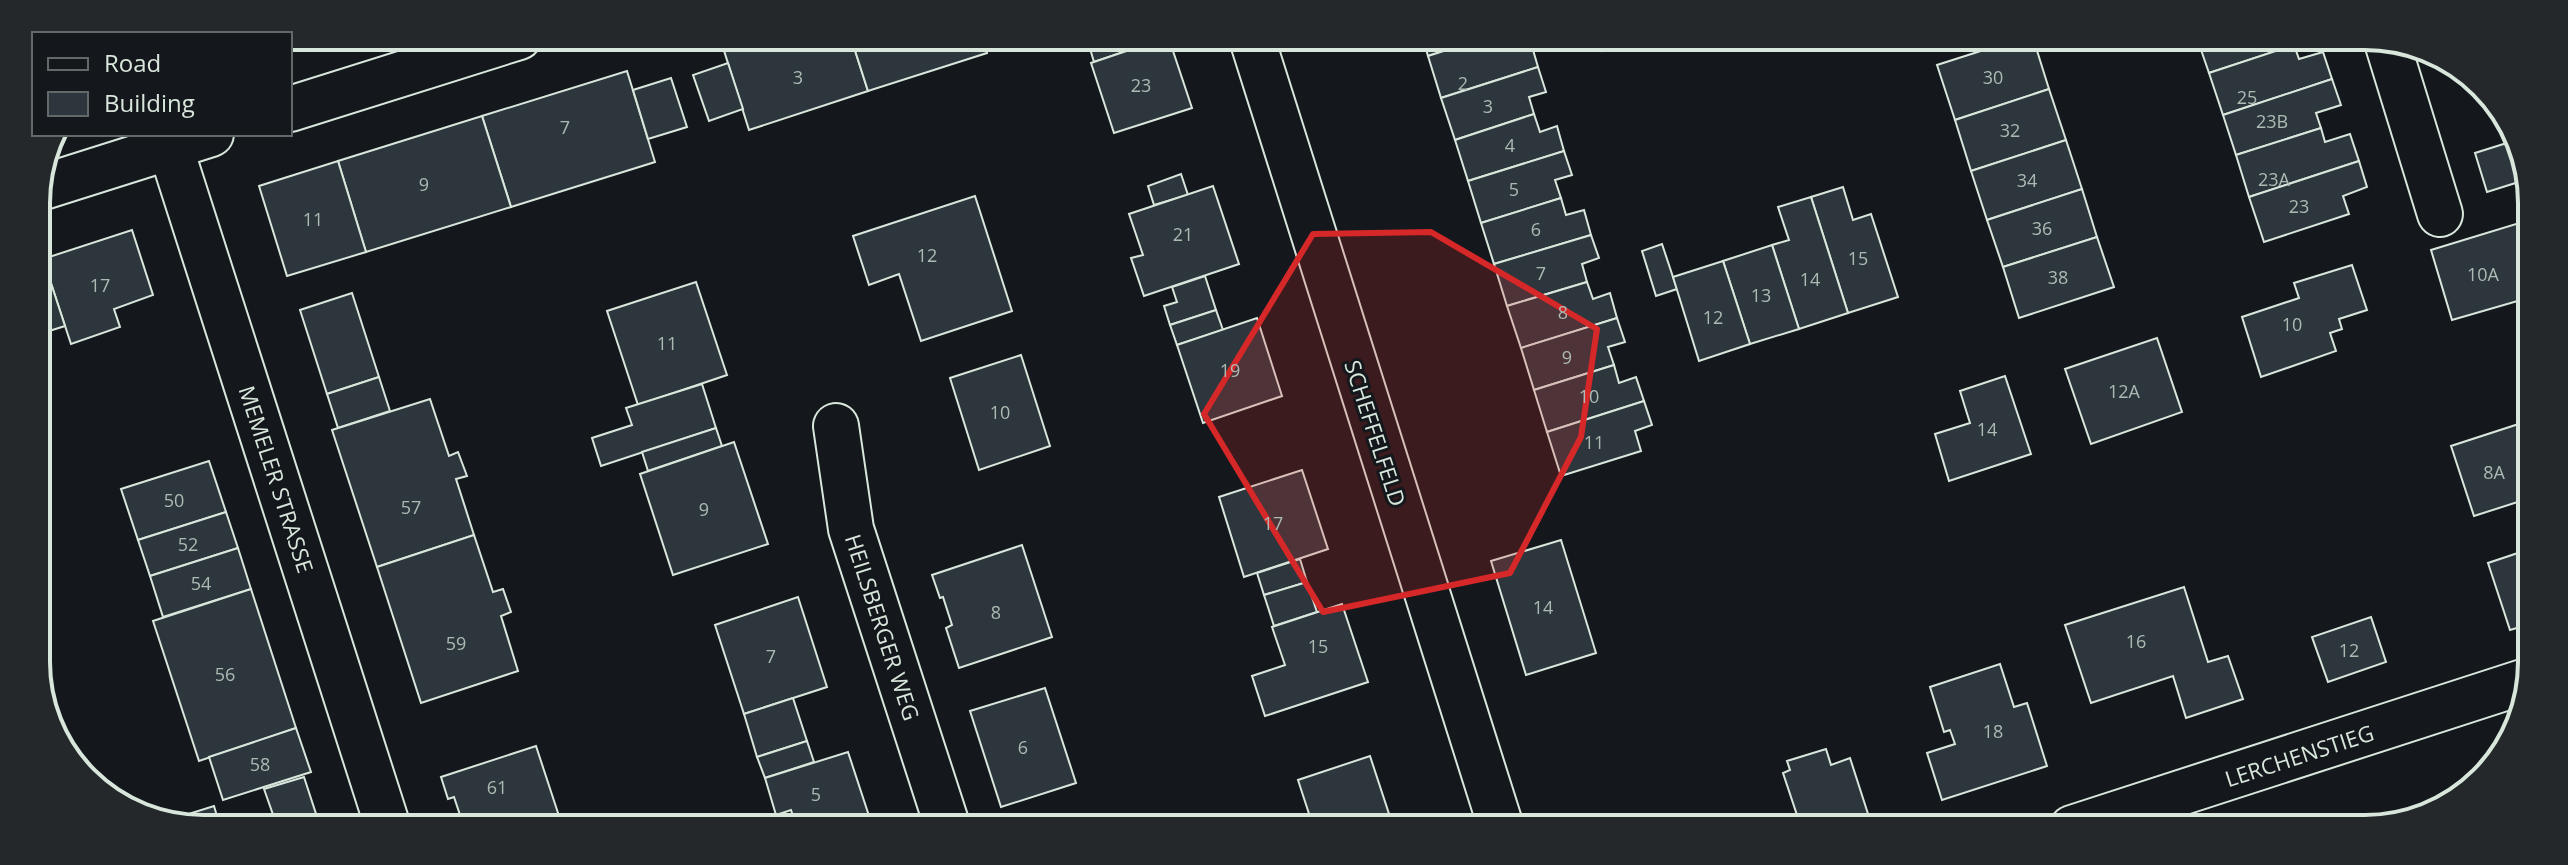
<svg xmlns="http://www.w3.org/2000/svg" width="2568" height="865" font-family="'Open Sans',sans-serif">
<style>
.building{fill:#2c363c;stroke:#d8e6dc;stroke-width:2}
.lines{fill:none;stroke-linecap:round;stroke-linejoin:round}
.street-casing{stroke:#d8e6dc;stroke-width:48}
.street{stroke:#14181c;stroke-width:44}
.marked{fill:#d62828;fill-opacity:0.2;stroke:#d62828;stroke-width:6;stroke-linejoin:round}
.labels{text-anchor:middle;dominant-baseline:central;stroke-width:6;stroke-linejoin:round;paint-order:stroke}
.number-label{font-size:18px;fill:#adbab4}
.street-label{font-size:22px;fill:#d8e6dc;stroke:#14181c}
.rim{fill:none;stroke:#d8e6dc;stroke-width:4}
</style>
<rect width="100%" height="100%" fill="#14181c"/>
<g class="building">
<polygon points="732,37 851,38 868,91 749,130 721,41"/>
<polygon points="851,38 983,38 987,53 868,91"/>
<polygon points="1100,38 1162,39 1094,62 1088,42"/>
<polygon points="1162,39 1169,39 1192,108 1114,133 1091,63"/>
<polygon points="1423,39 1481,39 1428,56"/>
<polygon points="1481,39 1511,39 1514,48 1531,43 1538,67 1441,98 1428,56"/>
<polygon points="1599,40 1638,40 1602,51"/>
<polygon points="2012,41 2034,41 2049,89 1955,120 1937,65"/>
<polygon points="2198,41 2293,42 2294,45 2209,73"/>
<polygon points="2294,45 2299,59 2323,52 2332,79 2223,115 2209,73"/>
<polygon points="728,63 743,109 709,121 693,75"/>
<polygon points="1538,67 1546,92 1529,97 1534,114 1455,140 1441,98"/>
<polygon points="627,71 655,162 511,207 482,116"/>
<polygon points="671,78 687,127 648,139 633,90"/>
<polygon points="2332,79 2341,105 2316,113 2321,128 2236,155 2223,115"/>
<polygon points="2049,89 2066,140 1971,171 1955,120"/>
<polygon points="1534,114 1540,132 1557,126 1564,151 1468,181 1455,140"/>
<polygon points="482,116 511,207 366,252 338,161"/>
<polygon points="2321,128 2325,142 2350,134 2359,161 2249,197 2236,155"/>
<polygon points="2066,140 2082,189 1987,220 1971,171"/>
<polygon points="2513,141 2525,180 2487,192 2475,153"/>
<polygon points="1564,151 1572,175 1555,180 1561,198 1481,223 1468,181"/>
<polygon points="338,161 366,252 287,276 259,186"/>
<polygon points="2359,161 2367,187 2343,196 2349,214 2264,242 2249,197"/>
<polygon points="1181,174 1188,195 1154,205 1148,186"/>
<polygon points="1213,186 1239,264 1144,296 1131,258 1143,255 1129,214"/>
<polygon points="1843,187 1853,220 1871,214 1898,297 1848,313 1811,197"/>
<polygon points="2082,189 2097,237 2003,267 1987,220"/>
<polygon points="975,196 1012,311 921,341 899,274 869,285 853,236"/>
<polygon points="1811,197 1848,313 1799,329 1772,245 1789,240 1778,207"/>
<polygon points="1561,198 1566,215 1584,210 1591,235 1494,264 1481,223"/>
<polygon points="2529,220 2528,298 2452,320 2431,250"/>
<polygon points="132,230 153,295 114,309 120,327 71,344 43,259"/>
<polygon points="1591,235 1599,258 1582,264 1587,282 1507,306 1494,264"/>
<polygon points="2097,237 2114,287 2019,318 2003,267"/>
<polygon points="1662,244 1677,289 1656,296 1642,251"/>
<polygon points="1772,245 1799,329 1750,344 1723,261"/>
<polygon points="1723,261 1750,344 1699,361 1673,277"/>
<polygon points="2352,265 2367,310 2339,319 2342,329 2330,333 2336,351 2261,377 2242,317 2299,298 2294,283"/>
<polygon points="48,274 65,326 46,332 37,304 37,278"/>
<polygon points="1205,276 1216,310 1170,325 1164,306 1177,302 1172,287"/>
<polygon points="696,282 727,375 638,405 607,311"/>
<polygon points="1587,282 1593,299 1610,293 1617,318 1521,348 1507,306"/>
<polygon points="352,293 379,377 327,394 300,310"/>
<polygon points="1216,310 1223,330 1177,345 1170,325"/>
<polygon points="1257,318 1282,396 1203,423 1177,345"/>
<polygon points="1617,318 1625,342 1608,347 1614,365 1534,390 1521,348"/>
<polygon points="2157,338 2182,412 2091,444 2065,369"/>
<polygon points="1021,355 1050,446 979,470 950,378"/>
<polygon points="1614,365 1619,383 1636,377 1644,401 1547,432 1534,390"/>
<polygon points="2005,376 2031,454 1949,481 1935,434 1970,423 1960,391"/>
<polygon points="379,377 390,411 338,428 327,394"/>
<polygon points="702,384 716,428 601,466 592,438 632,425 626,408"/>
<polygon points="430,399 449,456 458,452 467,476 456,479 474,535 377,567 332,430"/>
<polygon points="1644,401 1652,425 1635,431 1641,451 1561,476 1547,432"/>
<polygon points="2528,421 2527,499 2474,516 2451,446"/>
<polygon points="716,428 722,446 648,471 642,452"/>
<polygon points="734,442 768,544 673,575 640,474"/>
<polygon points="209,461 226,512 138,540 121,489"/>
<polygon points="1302,470 1328,549 1244,577 1219,497"/>
<polygon points="226,512 238,548 150,576 138,540"/>
<polygon points="474,535 493,592 503,589 511,612 501,616 518,671 421,703 377,567"/>
<polygon points="1561,540 1596,653 1526,675 1491,561"/>
<polygon points="1022,545 1052,637 959,668 946,628 952,625 943,597 940,598 932,575"/>
<polygon points="238,548 251,589 163,617 150,576"/>
<polygon points="2527,550 2527,625 2510,630 2488,563"/>
<polygon points="1300,559 1307,582 1264,595 1257,573"/>
<polygon points="1307,582 1317,612 1274,626 1264,595"/>
<polygon points="2184,587 2208,662 2228,656 2243,699 2186,718 2173,676 2091,703 2065,625"/>
<polygon points="251,589 296,728 199,761 153,621"/>
<polygon points="798,597 827,687 744,714 715,625"/>
<polygon points="1342,604 1368,682 1265,716 1252,676 1285,665 1272,627"/>
<polygon points="2371,617 2386,662 2328,682 2312,637"/>
<polygon points="2000,664 2014,707 2027,703 2047,766 1942,800 1927,753 1955,744 1950,730 1944,732 1930,687"/>
<polygon points="1045,688 1076,783 1001,807 970,711"/>
<polygon points="793,698 807,741 757,757 744,714"/>
<polygon points="296,728 311,772 223,800 209,757"/>
<polygon points="807,741 814,762 765,778 757,757"/>
<polygon points="536,746 559,816 534,824 463,824 454,797 448,799 441,777"/>
<polygon points="1826,749 1831,765 1850,758 1870,820 1848,827 1801,827 1783,773 1790,770 1787,761"/>
<polygon points="848,752 872,825 796,825 791,810 776,815 765,778"/>
<polygon points="1370,756 1393,826 1313,826 1298,780"/>
<polygon points="304,777 318,820 308,824 276,823 264,789"/>
<polygon points="214,806 219,823 160,823"/>
</g>
<g class="lines">
<defs>
<g id="street">
<polyline points="1252,39 1501,827"/>
<polyline points="2387,42 2440,214"/>
<polyline points="290,109 519,37"/>
<polyline points="166,134 387,824"/>
<polyline points="37,189 211,134"/>
<polyline points="836,426 851,529 947,825"/>
<polyline points="2072,828 2526,681"/>
</g>
</defs>
<use href="#street" class="street-casing"/>
<use href="#street" class="street"/>
</g>
<path class="marked" d="M1431,232L1597,329L1581,437L1510,573L1323,612L1204,414L1313,234Z"/>
<g class="labels">
<g class="number-label">
<text x="798" y="77">3</text>
<text x="1993" y="77">30</text>
<text x="1463" y="83">2</text>
<text x="1141" y="85">23</text>
<text x="2247" y="97">25</text>
<text x="1488" y="106">3</text>
<text x="2272" y="121">23B</text>
<text x="565" y="127">7</text>
<text x="2010" y="130">32</text>
<text x="1510" y="145">4</text>
<text x="2274" y="179">23A</text>
<text x="2027" y="180">34</text>
<text x="424" y="184">9</text>
<text x="1514" y="189">5</text>
<text x="2299" y="206">23</text>
<text x="313" y="219">11</text>
<text x="2042" y="228">36</text>
<text x="1536" y="229">6</text>
<text x="1183" y="234">21</text>
<text x="927" y="255">12</text>
<text x="1858" y="258">15</text>
<text x="1541" y="273">7</text>
<text x="2483" y="274">10A</text>
<text x="2058" y="277">38</text>
<text x="1810" y="279">14</text>
<text x="100" y="285">17</text>
<text x="1761" y="295">13</text>
<text x="1563" y="312">8</text>
<text x="1713" y="317">12</text>
<text x="2292" y="324">10</text>
<text x="667" y="343">11</text>
<text x="1567" y="357">9</text>
<text x="1230" y="370">19</text>
<text x="2124" y="391">12A</text>
<text x="1589" y="396">10</text>
<text x="1000" y="412">10</text>
<text x="1987" y="429">14</text>
<text x="1594" y="442">11</text>
<text x="2494" y="472">8A</text>
<text x="174" y="500">50</text>
<text x="411" y="507">57</text>
<text x="704" y="509">9</text>
<text x="1273" y="523">17</text>
<text x="188" y="544">52</text>
<text x="201" y="583">54</text>
<text x="1543" y="607">14</text>
<text x="996" y="612">8</text>
<text x="2136" y="641">16</text>
<text x="456" y="643">59</text>
<text x="1318" y="646">15</text>
<text x="2349" y="650">12</text>
<text x="771" y="656">7</text>
<text x="225" y="674">56</text>
<text x="1993" y="731">18</text>
<text x="1023" y="747">6</text>
<text x="260" y="764">58</text>
<text x="497" y="787">61</text>
<text x="816" y="794">5</text>
</g>
<g class="street-label">
<text transform="translate(1376 433) rotate(72)">SCHEFFELFELD</text>
<text transform="translate(277 479) rotate(72)">MEMELER STRASSE</text>
<text transform="translate(883 627) rotate(72)">HEILSBERGER WEG</text>
<text transform="translate(2299 755) rotate(-18)">LERCHENSTIEG</text>
</g>
</g>
<path d="M0 0H2568V865H0ZM203 50H2365A153 153 0 0 1 2518 203V662A153 153 0 0 1 2365 815H203A153 153 0 0 1 50 662V203A153 153 0 0 1 203 50Z" fill="#24282b" fill-rule="evenodd"/>
<path class="rim" d="M203 50H2365A153 153 0 0 1 2518 203V662A153 153 0 0 1 2365 815H203A153 153 0 0 1 50 662V203A153 153 0 0 1 203 50Z"/>
<rect x="32" y="32" width="260" height="104" fill="#14181c" stroke="#626a69" stroke-width="2"/>
<rect x="48" y="58" width="40" height="12" fill="#14181c" stroke="#626a69" stroke-width="2"/>
<text x="104" y="72" font-size="24" fill="#d8e6dc">Road</text>
<rect x="48" y="92" width="40" height="24" fill="#2c363c" stroke="#626a69" stroke-width="2"/>
<text x="104" y="112" font-size="24" fill="#d8e6dc">Building</text>
</svg>
